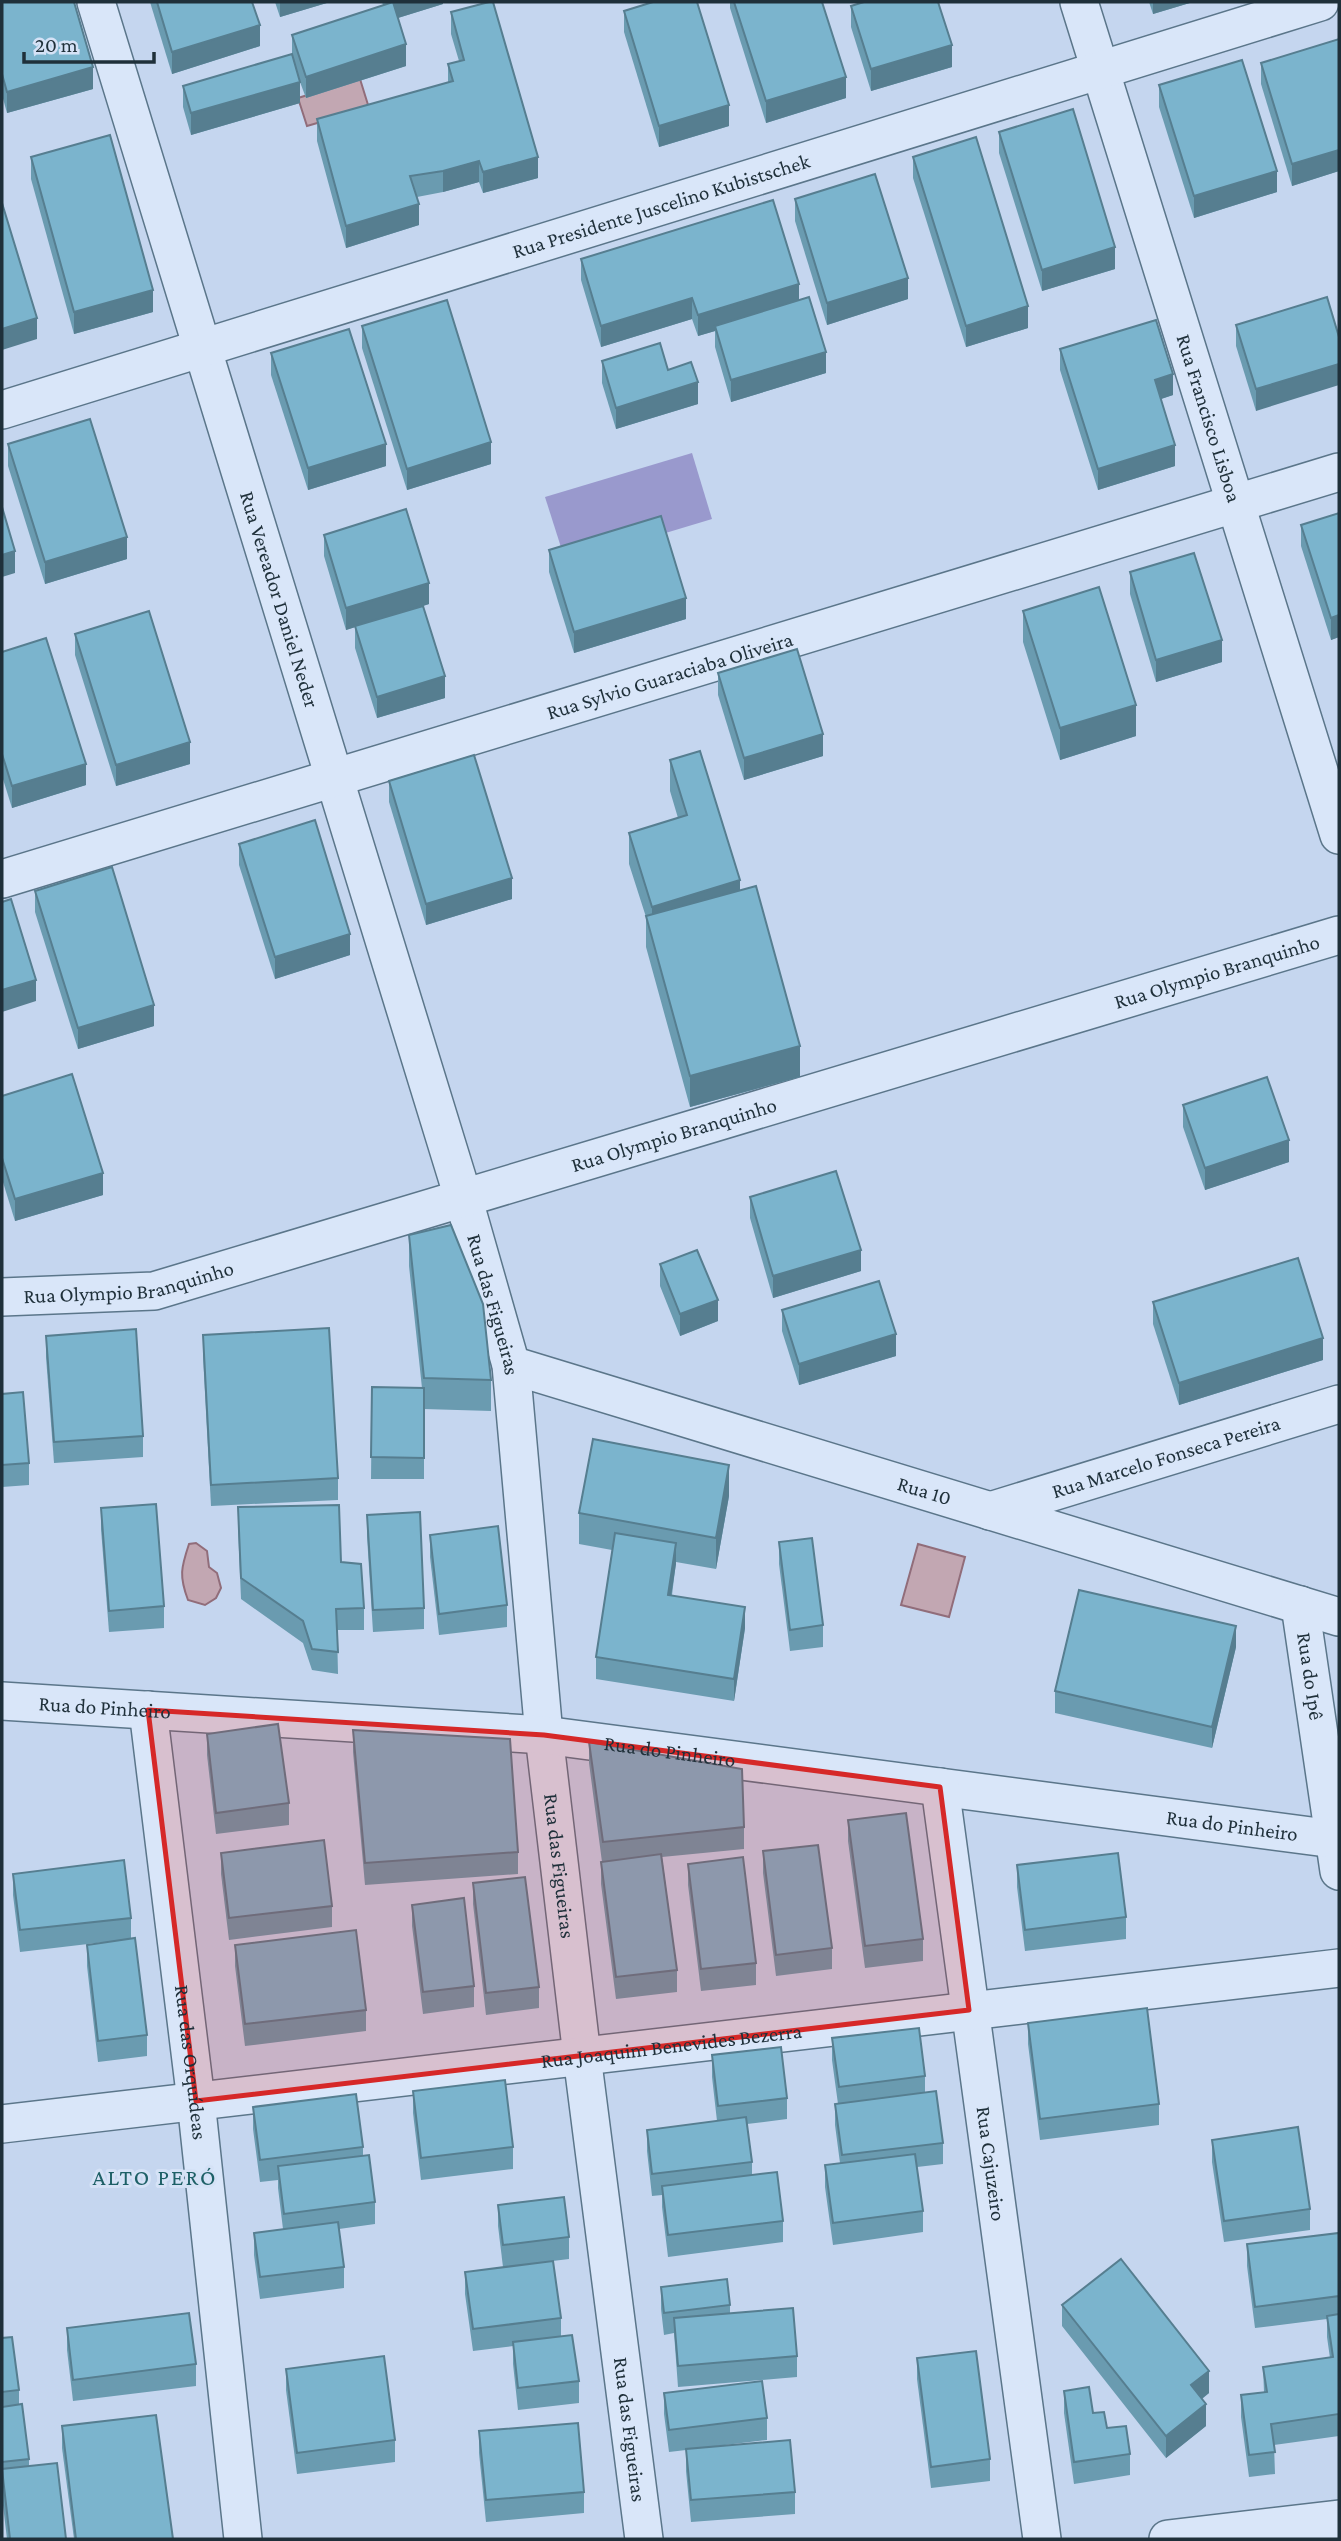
<svg xmlns="http://www.w3.org/2000/svg" width="1341" height="2541" font-family="'Crimson Pro',serif">
<style>
.green{fill:#9999cd}
.water{fill:#c2a7b2;stroke:#916d7a;stroke-width:2}
.lines{fill:none;stroke-linecap:round;stroke-linejoin:round}
.street-casing{stroke:#5b768a;stroke-width:40}
.street{stroke:#d9e6f9;stroke-width:37}
.wall{fill:#6a9bb0}
.shaded-wall{fill:#567e90}
.building{fill:#7bb4cd;stroke:#567e90;stroke-width:2}
.marked{fill:#d62828;fill-opacity:0.2;stroke:#d62828;stroke-width:5;stroke-linejoin:round}
.labels{text-anchor:middle;dominant-baseline:central;stroke-width:6;stroke-linejoin:round;paint-order:stroke}
.street-label{font-size:21px;fill:#1f303a;stroke:#d5e2f6}
.neighbourhood-label{font-size:23px;letter-spacing:2px;fill:#1e6067;stroke:#d5e2f6}
</style>
<rect width="100%" height="100%" fill="#c5d6ef"/>
<polygon class="green" points="692,453 712,519 566,563 545,497"/>
<g class="water">
<polygon points="360,79 369,108 307,126 298,98"/>
<path d="M196,1543L207,1551L209,1567L217,1573L221,1588L216,1598L205,1605L188,1600C179,1576 181,1568 189,1544Z"/>
<polygon points="918,1544 965,1557 949,1617 901,1605"/>
</g>
<g class="lines">
<defs>
<g id="street">
<path id="s1" d="M96,2L463,1197L511,1365L544,1735L582,2056L644,2539"/>
<path id="s2" d="M1079,2L1339,835"/>
<path id="s3" d="M2,410L1320,2"/>
<path id="s4" d="M2,879L1339,472"/>
<path id="s5" d="M2,1297L154,1291L1339,935"/>
<path id="s6" d="M511,1365L1339,1617"/>
<path id="s7" d="M990,1511L1339,1404"/>
<path id="s8" d="M1300,1605L1339,1871"/>
<path id="s9" d="M2,1701L544,1735L1334,1839"/>
<path id="s10" d="M148,1710L196,2101L243,2539"/>
<path id="s11" d="M940,1787L1042,2539"/>
<path id="s12" d="M2,2124L1339,1968"/>
<polyline points="1168,2539 1339,2519"/>
</g>
</defs>
<use href="#street" class="street-casing"/>
<use href="#street" class="street"/>
</g>
<g class="wall">
<polygon points="2,2 93,89 7,113 2,95"/>
<polygon points="150,2 252,2 260,46 172,74"/>
<polygon points="275,2 330,2 280,17"/>
<polygon points="382,2 443,2 443,4 398,18 406,66 306,98 300,82 300,103 191,135 183,107 183,86 292,54 292,35 383,5"/>
<polygon points="730,2 822,2 846,98 766,123 730,8"/>
<polygon points="1149,2 1193,2 1153,14"/>
<polygon points="851,6 952,67 871,91 851,27"/>
<polygon points="624,11 729,126 659,147 624,32"/>
<polygon points="451,12 538,178 483,193 479,182 443,192 417,197 419,225 346,248 317,141 317,119 448,83 448,64 459,61 451,34"/>
<polygon points="1339,39 1339,171 1292,186 1261,84 1261,63"/>
<polygon points="1159,85 1277,192 1194,218 1159,107"/>
<polygon points="999,132 1115,269 1042,291 999,153"/>
<polygon points="31,157 153,312 74,334 31,179"/>
<polygon points="913,157 1028,328 966,347 913,178"/>
<polygon points="795,199 908,299 827,325 795,221"/>
<polygon points="581,259 799,300 826,373 731,402 715,347 715,331 698,336 692,319 601,347 581,280"/>
<polygon points="1327,297 1256,411 1236,346 1236,325"/>
<polygon points="362,326 491,464 407,490 362,348"/>
<polygon points="1060,349 1173,395 1161,399 1175,466 1098,490 1060,370"/>
<polygon points="271,353 386,466 308,490 271,375"/>
<polygon points="602,361 698,404 616,429 602,383"/>
<polygon points="8,444 127,559 45,584 8,466"/>
<polygon points="1339,513 1339,637 1331,640 1301,546 1301,525"/>
<polygon points="324,535 429,604 423,606 445,698 377,718 355,648 355,627 346,630 324,556"/>
<polygon points="549,550 686,619 574,653 549,572"/>
<polygon points="1130,572 1222,662 1156,682 1130,594"/>
<polygon points="1023,611 1136,736 1060,760 1023,642"/>
<polygon points="75,634 190,764 116,786 75,655"/>
<polygon points="2,652 86,785 12,808 2,776"/>
<polygon points="718,673 823,756 744,780 718,695"/>
<polygon points="670,760 740,890 800,1077 690,1107 646,947 646,917 629,864 629,833 678,818 670,791"/>
<polygon points="389,781 512,899 426,925 389,802"/>
<polygon points="239,844 350,955 275,979 239,865"/>
<polygon points="35,891 154,1026 78,1049 35,912"/>
<polygon points="2,1096 103,1195 15,1221 2,1179"/>
<polygon points="1183,1105 1289,1162 1205,1190 1183,1127"/>
<polygon points="750,1197 861,1271 773,1298 750,1218"/>
<polygon points="409,1235 491,1380 491,1411 424,1409 424,1479 371,1479 372,1387 422,1388 409,1266"/>
<polygon points="660,1264 718,1321 680,1336 660,1286"/>
<polygon points="1153,1302 1323,1360 1179,1405 1153,1324"/>
<polygon points="782,1310 896,1356 799,1385 782,1331"/>
<polygon points="203,1335 338,1478 338,1500 211,1506 203,1356"/>
<polygon points="46,1336 143,1436 143,1457 54,1463 46,1357"/>
<polygon points="2,1394 29,1463 29,1485 2,1487"/>
<polygon points="729,1496 716,1569 676,1562 672,1595 745,1628 734,1701 596,1679 596,1657 612,1550 579,1544 579,1513"/>
<polygon points="238,1507 341,1562 364,1608 364,1630 337,1630 338,1674 312,1670 303,1643 241,1599 238,1528"/>
<polygon points="101,1508 164,1606 164,1628 109,1632 101,1529"/>
<polygon points="367,1515 424,1608 424,1629 373,1632 367,1536"/>
<polygon points="430,1535 507,1605 507,1627 439,1635 430,1557"/>
<polygon points="779,1542 823,1625 823,1647 790,1651 779,1564"/>
<polygon points="1236,1647 1212,1748 1055,1713 1055,1691"/>
<polygon points="353,1730 518,1852 518,1874 365,1885 353,1752"/>
<polygon points="207,1734 289,1803 289,1825 216,1834 207,1755"/>
<polygon points="589,1742 744,1827 744,1849 662,1857 677,1970 677,1992 616,1999 601,1884 601,1862 602,1862 589,1763"/>
<polygon points="848,1820 923,1939 923,1961 865,1968 848,1841"/>
<polygon points="763,1851 832,1948 832,1969 776,1976 763,1873"/>
<polygon points="221,1853 332,1906 332,1927 229,1940 221,1874"/>
<polygon points="688,1864 756,1963 756,1985 701,1991 688,1885"/>
<polygon points="1017,1865 1126,1917 1126,1939 1025,1951 1017,1887"/>
<polygon points="13,1874 131,1918 131,1939 147,2035 147,2056 98,2062 87,1966 87,1945 105,1942 20,1952 13,1895"/>
<polygon points="473,1883 539,1987 539,2008 486,2015 473,1904"/>
<polygon points="412,1905 474,1986 474,2007 423,2014 412,1926"/>
<polygon points="235,1945 366,2010 366,2031 245,2046 235,1966"/>
<polygon points="1028,2023 1159,2104 1159,2125 1040,2140 1028,2044"/>
<polygon points="832,2038 925,2076 925,2092 943,2143 943,2164 917,2167 923,2211 923,2232 833,2245 825,2187 825,2165 840,2163 835,2125 835,2104 838,2104 832,2060"/>
<polygon points="712,2055 787,2098 787,2119 747,2124 752,2162 752,2175 783,2221 783,2242 668,2257 662,2207 662,2195 652,2196 647,2151 647,2130 717,2121 712,2077"/>
<polygon points="413,2091 513,2147 513,2169 421,2180 413,2113"/>
<polygon points="253,2107 363,2147 363,2156 375,2202 375,2224 339,2229 344,2267 344,2288 260,2299 254,2255 254,2233 283,2229 278,2188 278,2180 260,2182 253,2129"/>
<polygon points="1212,2140 1310,2209 1310,2230 1224,2242 1212,2162"/>
<polygon points="498,2205 569,2237 569,2259 503,2267 498,2226"/>
<polygon points="1339,2233 1339,2436 1274,2445 1275,2474 1249,2477 1241,2417 1241,2395 1264,2392 1263,2367 1330,2358 1327,2337 1327,2319 1255,2328 1247,2266 1247,2244"/>
<polygon points="465,2272 561,2318 561,2336 579,2381 579,2403 518,2410 513,2364 513,2346 473,2351 465,2294"/>
<polygon points="661,2287 730,2305 730,2313 797,2356 797,2377 678,2387 674,2333 664,2335 661,2309"/>
<polygon points="1062,2305 1209,2393 1202,2399 1206,2426 1166,2458 1062,2326"/>
<polygon points="67,2328 196,2364 196,2386 73,2401 67,2350"/>
<polygon points="2,2338 19,2390 19,2405 29,2459 29,2466 66,2539 7,2539 2,2497"/>
<polygon points="917,2358 990,2459 990,2481 931,2488 917,2379"/>
<polygon points="286,2369 395,2440 395,2462 297,2474 286,2390"/>
<polygon points="1064,2391 1093,2413 1130,2454 1130,2475 1074,2484 1064,2413"/>
<polygon points="664,2393 767,2418 767,2440 692,2449 795,2492 795,2514 691,2522 686,2471 686,2450 669,2452 664,2414"/>
<polygon points="62,2426 173,2539 74,2539 62,2448"/>
<polygon points="479,2431 584,2492 584,2513 486,2522 479,2453"/>
</g>
<g class="shaded-wall">
<polygon points="280,2 330,2 280,17"/>
<polygon points="388,2 443,2 443,4 388,21"/>
<polygon points="1153,2 1193,2 1153,14"/>
<polygon points="260,25 260,46 172,74 172,52"/>
<polygon points="406,44 406,66 306,98 306,77"/>
<polygon points="952,45 952,67 871,91 871,69"/>
<polygon points="93,67 93,89 7,113 7,92"/>
<polygon points="846,77 846,98 766,123 766,101"/>
<polygon points="300,82 300,103 191,135 191,113"/>
<polygon points="729,105 729,126 659,147 659,126"/>
<polygon points="1339,150 1339,171 1292,186 1292,164"/>
<polygon points="538,157 538,178 483,193 483,172"/>
<polygon points="479,161 479,182 443,192 443,171"/>
<polygon points="1277,171 1277,192 1194,218 1194,196"/>
<polygon points="419,204 419,225 346,248 346,226"/>
<polygon points="1115,247 1115,269 1042,291 1042,270"/>
<polygon points="908,278 908,299 827,325 827,303"/>
<polygon points="799,284 799,305 715,326 715,331 698,336 698,315"/>
<polygon points="153,290 153,312 74,334 74,312"/>
<polygon points="692,298 692,319 601,347 601,326"/>
<polygon points="1028,306 1028,328 966,347 966,326"/>
<polygon points="37,318 37,339 2,350 2,329"/>
<polygon points="826,352 826,373 731,402 731,380"/>
<polygon points="1339,364 1339,385 1256,411 1256,389"/>
<polygon points="1173,374 1173,395 1155,401 1155,380"/>
<polygon points="698,382 698,404 616,429 616,408"/>
<polygon points="491,442 491,464 407,490 407,469"/>
<polygon points="386,444 386,466 308,490 308,468"/>
<polygon points="1175,445 1175,466 1098,490 1098,469"/>
<polygon points="127,537 127,559 45,584 45,562"/>
<polygon points="15,551 15,573 2,577 2,555"/>
<polygon points="429,583 429,604 346,630 346,608"/>
<polygon points="686,598 686,619 574,653 574,632"/>
<polygon points="1339,615 1339,637 1331,640 1331,618"/>
<polygon points="1222,640 1222,662 1156,682 1156,660"/>
<polygon points="445,676 445,698 377,718 377,697"/>
<polygon points="1136,705 1136,736 1060,760 1060,728"/>
<polygon points="823,734 823,756 744,780 744,758"/>
<polygon points="190,742 190,764 116,786 116,765"/>
<polygon points="86,764 86,785 12,808 12,786"/>
<polygon points="512,878 512,899 426,925 426,904"/>
<polygon points="740,880 740,911 652,938 652,907"/>
<polygon points="350,934 350,955 275,979 275,957"/>
<polygon points="36,980 36,1001 2,1012 2,990"/>
<polygon points="154,1005 154,1026 78,1049 78,1028"/>
<polygon points="800,1046 800,1077 690,1107 690,1076"/>
<polygon points="1289,1140 1289,1162 1205,1190 1205,1168"/>
<polygon points="103,1173 103,1195 15,1221 15,1199"/>
<polygon points="861,1250 861,1271 773,1298 773,1276"/>
<polygon points="718,1300 718,1321 680,1336 680,1314"/>
<polygon points="896,1334 896,1356 799,1385 799,1364"/>
<polygon points="1323,1338 1323,1360 1179,1405 1179,1383"/>
<polygon points="729,1465 729,1496 716,1569 716,1538"/>
<polygon points="676,1543 676,1564 668,1616 668,1595"/>
<polygon points="745,1607 745,1628 734,1701 734,1679"/>
<polygon points="1236,1626 1236,1647 1212,1748 1212,1727"/>
<polygon points="1209,2371 1209,2393 1191,2407 1191,2385"/>
<polygon points="1206,2404 1206,2426 1166,2458 1166,2436"/>
</g>
<g class="building">
<polygon points="2,2 74,2 93,67 7,92 2,74"/>
<polygon points="157,2 252,2 260,25 172,52"/>
<polygon points="393,2 406,44 306,77 292,35"/>
<polygon points="489,2 493,2 538,157 483,172 479,161 443,171 410,176 419,204 346,226 317,119 453,81 448,64 464,60 451,12"/>
<polygon points="653,2 697,2 729,105 659,126 624,11"/>
<polygon points="734,2 822,2 846,77 766,101"/>
<polygon points="864,2 938,2 952,45 871,69 851,6"/>
<polygon points="1339,39 1339,150 1292,164 1261,63"/>
<polygon points="292,54 300,82 191,113 183,86"/>
<polygon points="1242,60 1277,171 1194,196 1159,85"/>
<polygon points="1073,109 1115,247 1042,270 999,132"/>
<polygon points="110,135 153,290 74,312 31,157"/>
<polygon points="976,137 1028,306 966,326 913,157"/>
<polygon points="875,174 908,278 827,303 795,199"/>
<polygon points="773,200 799,284 698,315 692,298 601,326 581,259"/>
<polygon points="2,203 37,318 2,329"/>
<polygon points="809,297 826,352 731,380 715,326"/>
<polygon points="1327,297 1339,337 1339,364 1256,389 1236,325"/>
<polygon points="447,300 491,442 407,469 362,326"/>
<polygon points="1156,320 1173,374 1155,380 1175,445 1098,469 1060,349"/>
<polygon points="349,329 386,444 308,468 271,353"/>
<polygon points="660,343 668,370 691,362 698,382 616,408 602,361"/>
<polygon points="90,419 127,537 45,562 8,444"/>
<polygon points="2,507 15,551 2,555"/>
<polygon points="406,509 429,583 346,608 324,535"/>
<polygon points="1339,513 1339,615 1331,618 1301,525"/>
<polygon points="661,516 686,598 574,632 549,550"/>
<polygon points="1194,553 1222,640 1156,660 1130,572"/>
<polygon points="1099,587 1136,705 1060,728 1023,611"/>
<polygon points="423,606 445,676 377,697 355,626"/>
<polygon points="149,611 190,742 116,765 75,634"/>
<polygon points="46,638 86,764 12,786 2,754 2,652"/>
<polygon points="797,649 823,734 744,758 718,673"/>
<polygon points="700,751 740,880 652,907 629,833 687,815 670,760"/>
<polygon points="474,755 512,878 426,904 389,781"/>
<polygon points="315,820 350,934 275,957 239,844"/>
<polygon points="112,867 154,1005 78,1028 35,891"/>
<polygon points="756,886 800,1046 690,1076 646,916"/>
<polygon points="11,899 36,980 2,990 2,902"/>
<polygon points="72,1074 103,1173 15,1199 2,1158 2,1096"/>
<polygon points="1267,1077 1289,1140 1205,1168 1183,1105"/>
<polygon points="836,1171 861,1250 773,1276 750,1197"/>
<polygon points="451,1225 483,1304 491,1380 424,1378 409,1235"/>
<polygon points="697,1250 718,1300 680,1314 660,1264"/>
<polygon points="1298,1258 1323,1338 1179,1383 1153,1302"/>
<polygon points="879,1281 896,1334 799,1364 782,1310"/>
<polygon points="329,1328 338,1478 211,1485 203,1335"/>
<polygon points="136,1329 143,1436 54,1442 46,1336"/>
<polygon points="372,1387 424,1388 424,1458 371,1457"/>
<polygon points="23,1392 29,1463 2,1465 2,1394"/>
<polygon points="593,1439 729,1465 716,1538 579,1513"/>
<polygon points="156,1504 164,1606 109,1611 101,1508"/>
<polygon points="339,1505 341,1562 361,1564 364,1608 336,1609 338,1652 312,1649 303,1621 241,1578 238,1507"/>
<polygon points="420,1512 424,1608 373,1610 367,1515"/>
<polygon points="498,1526 507,1605 439,1614 430,1535"/>
<polygon points="615,1533 676,1543 668,1595 745,1607 734,1679 596,1657"/>
<polygon points="812,1538 823,1625 790,1630 779,1542"/>
<polygon points="1079,1590 1236,1626 1212,1727 1055,1691"/>
<polygon points="278,1724 289,1803 216,1813 207,1734"/>
<polygon points="353,1730 510,1739 518,1852 365,1863"/>
<polygon points="589,1742 742,1769 744,1827 603,1842"/>
<polygon points="906,1813 923,1939 865,1946 848,1820"/>
<polygon points="324,1840 332,1906 229,1918 221,1853"/>
<polygon points="818,1845 832,1948 776,1955 763,1851"/>
<polygon points="1118,1853 1126,1917 1025,1930 1017,1865"/>
<polygon points="661,1854 677,1970 616,1977 601,1862"/>
<polygon points="743,1857 756,1963 701,1969 688,1864"/>
<polygon points="124,1860 131,1918 20,1930 13,1874"/>
<polygon points="525,1877 539,1987 486,1993 473,1883"/>
<polygon points="464,1898 474,1986 423,1992 412,1905"/>
<polygon points="356,1930 366,2010 245,2024 235,1945"/>
<polygon points="135,1938 147,2035 98,2041 87,1945"/>
<polygon points="1147,2008 1159,2104 1040,2119 1028,2023"/>
<polygon points="919,2028 925,2076 839,2087 832,2038"/>
<polygon points="781,2047 787,2098 718,2106 712,2055"/>
<polygon points="505,2080 513,2147 421,2158 413,2091"/>
<polygon points="936,2091 943,2143 842,2155 835,2104"/>
<polygon points="356,2094 363,2147 260,2160 253,2107"/>
<polygon points="746,2117 752,2162 652,2174 647,2130"/>
<polygon points="1298,2127 1310,2209 1224,2221 1212,2140"/>
<polygon points="915,2154 923,2211 833,2223 825,2165"/>
<polygon points="369,2155 375,2202 284,2214 278,2166"/>
<polygon points="777,2172 783,2221 668,2235 662,2186"/>
<polygon points="564,2197 569,2237 503,2245 498,2205"/>
<polygon points="338,2222 344,2267 260,2277 254,2233"/>
<polygon points="1339,2233 1339,2296 1255,2307 1247,2244"/>
<polygon points="1121,2259 1209,2371 1191,2385 1206,2404 1166,2436 1062,2305"/>
<polygon points="553,2261 561,2318 473,2329 465,2272"/>
<polygon points="727,2279 730,2305 664,2313 661,2287"/>
<polygon points="793,2308 797,2356 678,2366 674,2318"/>
<polygon points="189,2313 196,2364 73,2380 67,2328"/>
<polygon points="1339,2314 1339,2414 1271,2424 1275,2452 1249,2455 1241,2395 1267,2392 1263,2367 1333,2357 1327,2316"/>
<polygon points="572,2335 579,2381 518,2388 513,2342"/>
<polygon points="12,2337 19,2390 2,2392 2,2338"/>
<polygon points="976,2351 990,2459 931,2467 917,2358"/>
<polygon points="384,2356 395,2440 297,2453 286,2369"/>
<polygon points="762,2381 767,2418 669,2430 664,2393"/>
<polygon points="1089,2387 1093,2413 1104,2412 1107,2428 1126,2426 1130,2454 1074,2462 1064,2391"/>
<polygon points="22,2404 29,2459 2,2462 2,2407"/>
<polygon points="156,2415 173,2539 76,2539 62,2426"/>
<polygon points="578,2423 584,2492 486,2500 479,2431"/>
<polygon points="790,2440 795,2492 691,2500 686,2449"/>
<polygon points="57,2463 66,2539 10,2539 2,2469"/>
</g>
<path class="marked" d="M148,1710L544,1735L940,1787L969,2010L196,2101Z"/>
<g class="labels">
<g class="street-label">
<text stroke="none"><textPath href="#s3" startOffset="690">Rua Presidente Juscelino Kubistschek</textPath></text>
<text stroke="none"><textPath href="#s2" startOffset="436">Rua Francisco Lisboa</textPath></text>
<text stroke="none"><textPath href="#s1" startOffset="625">Rua Vereador Daniel Neder</textPath></text>
<text stroke="none"><textPath href="#s4" startOffset="698">Rua Sylvio Guaraciaba Oliveira</textPath></text>
<text stroke="none"><textPath href="#s5" startOffset="1262">Rua Olympio Branquinho</textPath></text>
<text stroke="none"><textPath href="#s5" startOffset="695">Rua Olympio Branquinho</textPath></text>
<text stroke="none"><textPath href="#s5" startOffset="128">Rua Olympio Branquinho</textPath></text>
<text stroke="none"><textPath href="#s1" startOffset="1362">Rua das Figueiras</textPath></text>
<text stroke="none"><textPath href="#s7" startOffset="184">Rua Marcelo Fonseca Pereira</textPath></text>
<text stroke="none"><textPath href="#s6" startOffset="432">Rua 10</textPath></text>
<text stroke="none"><textPath href="#s8" startOffset="72">Rua do Ipê</textPath></text>
<text stroke="none"><textPath href="#s9" startOffset="103">Rua do Pinheiro</textPath></text>
<text stroke="none"><textPath href="#s9" startOffset="670">Rua do Pinheiro</textPath></text>
<text stroke="none"><textPath href="#s9" startOffset="1237">Rua do Pinheiro</textPath></text>
<text stroke="none"><textPath href="#s1" startOffset="1928">Rua das Figueiras</textPath></text>
<text stroke="none"><textPath href="#s12" startOffset="674">Rua Joaquim Benevides Bezerra</textPath></text>
<text stroke="none"><textPath href="#s10" startOffset="355">Rua das Orquídeas</textPath></text>
<text stroke="none"><textPath href="#s11" startOffset="380">Rua Cajuzeiro</textPath></text>
<text stroke="none"><textPath href="#s1" startOffset="2496">Rua das Figueiras</textPath></text>
</g>
<g class="neighbourhood-label">
<text x="155" y="2177">ALTO PERÓ</text>
</g>
</g>
<rect width="1341" height="2541" fill="none" stroke="#1f303a" stroke-width="7"/>
<path d="M24 52v10h130v-10" fill="none" stroke="#1f303a" stroke-width="3.5"/>
<text x="35" y="52" font-size="21" fill="#1f303a" stroke="#d5e2f6" stroke-width="5" paint-order="stroke">20 m</text>
</svg>
